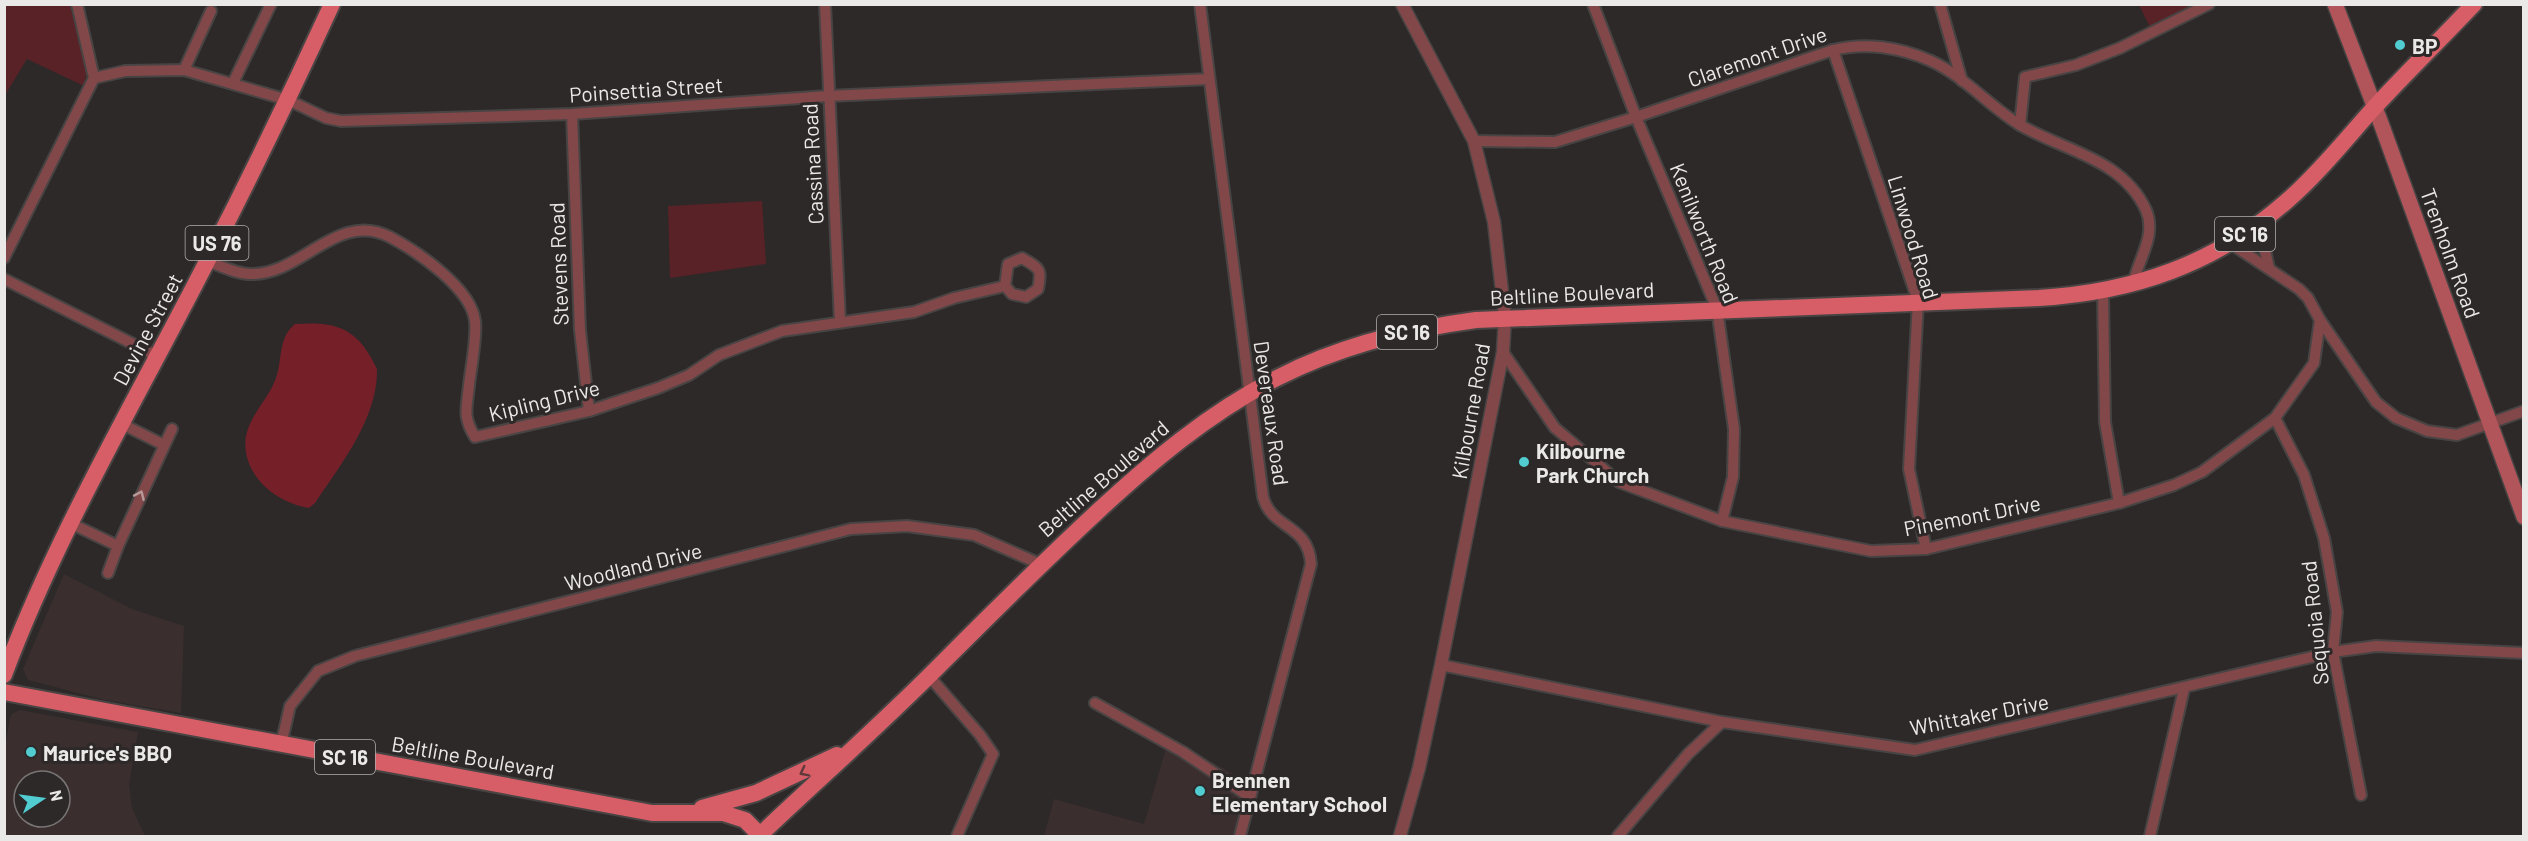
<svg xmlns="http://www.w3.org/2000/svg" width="2528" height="841" font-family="Barlow,sans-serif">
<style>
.built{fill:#3a2e2e;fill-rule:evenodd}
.green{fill:#582226}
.water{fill:#751f29}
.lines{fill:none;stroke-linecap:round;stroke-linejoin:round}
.minor-casing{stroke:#484444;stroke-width:14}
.tertiary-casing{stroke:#484444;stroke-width:15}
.secondary-casing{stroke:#484444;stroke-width:18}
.primary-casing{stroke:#484444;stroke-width:20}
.minor{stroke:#824749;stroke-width:10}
.tertiary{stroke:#824749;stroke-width:12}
.secondary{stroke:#b2555a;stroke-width:15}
.primary{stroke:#d75e66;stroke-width:16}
.oneway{stroke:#b69898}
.oneway2{stroke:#60393b}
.poi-dot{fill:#51ccd1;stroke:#2d2929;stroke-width:2}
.labels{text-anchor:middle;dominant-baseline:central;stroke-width:6;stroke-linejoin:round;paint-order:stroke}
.shield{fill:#2d2929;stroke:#b2afaf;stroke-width:1.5}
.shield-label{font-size:20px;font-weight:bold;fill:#ebe8e8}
.poi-label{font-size:21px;font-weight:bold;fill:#ebe8e8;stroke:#2d2929;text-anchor:start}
.street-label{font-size:21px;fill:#ebe8e8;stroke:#2d2929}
</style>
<rect width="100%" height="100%" fill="#2d2929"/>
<g class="built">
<polygon points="64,574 132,609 184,626 181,713 105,700 28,680 23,669"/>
<path d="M20,710L138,732L129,785L132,808L145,836H5V747L10,718L12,714ZM24,781H60V817H24Z"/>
<polygon points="1169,738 1248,782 1234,836 1044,836 1054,799 1144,824"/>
</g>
<g class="green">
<polygon points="5,5 70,5 87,70 84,86 27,59 5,95"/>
<polygon points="2139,5 2193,5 2150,27"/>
<polygon points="762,201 766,264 670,278 668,206"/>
</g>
<path class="water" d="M295,324C337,321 358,328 377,369C378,418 341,464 315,503L309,508C276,503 240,474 246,436C250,416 266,401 274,383C284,362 276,340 295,324Z"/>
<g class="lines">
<defs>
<g id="minor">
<polyline points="77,4 94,78"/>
<polyline points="825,4 840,321"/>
<path d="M1200,4L1263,497C1272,530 1308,523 1311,564L1240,836"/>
<polyline points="1593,4 1636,117 1717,309 1734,429 1733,477 1722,521"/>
<polyline points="1940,4 1962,81"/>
<polyline points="1833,50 1918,301 1909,469 1926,549"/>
<polyline points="184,70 211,11"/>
<polyline points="94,78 125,71 184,70 288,100 326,118 341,121 572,114 828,96 1209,79"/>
<polyline points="233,83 271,4"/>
<polyline points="572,114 580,330 589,411"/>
<polyline points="2020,125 2025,77 2076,65 2120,48 2209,4"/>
<path d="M1474,141L1555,142L1636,117L1833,50C1865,42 1900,47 1931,61C1964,76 1989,106 2020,125C2064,151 2122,158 2146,210C2157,235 2138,260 2133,284"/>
<polyline points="2259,224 2269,268"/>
<polyline points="2230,243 2299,289 2308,298 2320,320 2376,402 2396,418 2427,431 2457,435 2524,411"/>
<polyline points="4,258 94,78"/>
<path d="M1022,258C1040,269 1042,268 1038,289L1026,297L1012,294L1005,286L1008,264Z"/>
<path d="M207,261C221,266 236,274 251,274C302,275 337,210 390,237C418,252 471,288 475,321C477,337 471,368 469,385C467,408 462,416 475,437L589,411L658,388L689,375L719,355L782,331L914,312L954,298L1005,286"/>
<polyline points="4,279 157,356"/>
<polyline points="2103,292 2105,422 2119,503"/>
<polyline points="1503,352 1555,428 1619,482 1722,521 1871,551 1926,549 2119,503 2174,485 2202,472 2275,418 2314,363 2320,320"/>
<polyline points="2275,418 2304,475 2324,538 2337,612 2333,652 2361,795"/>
<polyline points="122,424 164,445"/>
<polyline points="72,524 118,546"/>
<polyline points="108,573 118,546 172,429"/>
<polyline points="1441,665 1722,722 1915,750 2333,652 2376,646 2524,653"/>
<polyline points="929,676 980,735 993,754 957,836"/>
<polyline points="1095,703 1183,752 1250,797"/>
<polyline points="281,745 290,706 318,671 355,656 851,529 907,526 974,535 1040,564"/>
<polyline points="1618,836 1688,754 1722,722"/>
<polyline points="2150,836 2184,689"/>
</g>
<polyline id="tertiary" points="1400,836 1419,768 1441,665 1503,352 1505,317 1494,222 1474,141 1402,4"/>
<polyline id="secondary" points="2335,4 2382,126 2524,517"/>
<g id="primary">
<path d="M4,675C50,552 116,435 177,319C232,215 283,111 332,4"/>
<path d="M4,692L652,813H723L745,820L760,835C821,777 885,721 944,661C994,611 1044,561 1096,513C1152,461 1209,413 1277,378C1339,346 1408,329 1476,320L2039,298C2134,292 2216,264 2288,200C2319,173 2345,140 2372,110C2405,74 2440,40 2474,4"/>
<polyline points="702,808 756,793 837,755"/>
</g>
</defs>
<use href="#minor" class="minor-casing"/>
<use href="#tertiary" class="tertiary-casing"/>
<use href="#secondary" class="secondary-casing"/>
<use href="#primary" class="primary-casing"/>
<use href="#minor" class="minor"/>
<use href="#tertiary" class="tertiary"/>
<use href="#secondary" class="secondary"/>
<use href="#primary" class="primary"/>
</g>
<defs><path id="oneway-chevron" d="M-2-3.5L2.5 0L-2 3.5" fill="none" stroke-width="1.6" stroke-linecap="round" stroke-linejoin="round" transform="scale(1.5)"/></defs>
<use class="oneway" href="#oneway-chevron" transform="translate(140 495) rotate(-66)"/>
<use class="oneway2" href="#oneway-chevron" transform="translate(804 772) rotate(153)"/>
<g class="poi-dot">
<circle cx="2400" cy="45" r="6"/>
<circle cx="1524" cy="462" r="6"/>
<circle cx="31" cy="752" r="6"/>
<circle cx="1200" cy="791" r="6"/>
</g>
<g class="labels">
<g class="shield">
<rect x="2215" y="217" width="60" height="34" rx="4.5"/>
<rect x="185.5" y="226" width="63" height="34" rx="4.5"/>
<rect x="1377" y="315" width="60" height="34" rx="4.5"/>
<rect x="315" y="740" width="60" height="34" rx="4.5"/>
</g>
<g class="shield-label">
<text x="2245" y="234">SC 16</text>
<text x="217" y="243">US 76</text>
<text x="1407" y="332">SC 16</text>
<text x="345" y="757">SC 16</text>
</g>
<g class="poi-label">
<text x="2412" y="45">BP</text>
<text x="1536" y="450">Kilbourne<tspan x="1536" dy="24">Park Church</tspan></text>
<text x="43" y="752">Maurice's BBQ</text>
<text x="1212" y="779">Brennen<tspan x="1212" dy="24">Elementary School</tspan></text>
</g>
<g class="street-label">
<text transform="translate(1757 56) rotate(-19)">Claremont Drive</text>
<text transform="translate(646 89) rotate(-4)">Poinsettia Street</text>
<text transform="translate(812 164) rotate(-93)">Cassina Road</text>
<text transform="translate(1705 233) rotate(68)">Kenilworth Road</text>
<text transform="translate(1914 237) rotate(73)">Linwood Road</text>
<text transform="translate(2451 253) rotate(70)">Trenholm Road</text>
<text transform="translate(558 264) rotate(-92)">Stevens Road</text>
<text transform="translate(1572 293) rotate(-3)">Beltline Boulevard</text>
<text transform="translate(147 329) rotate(-62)">Devine Street</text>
<text transform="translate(544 400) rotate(-14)">Kipling Drive</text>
<text transform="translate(1470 411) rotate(-80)">Kilbourne Road</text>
<text transform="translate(1272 413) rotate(82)">Devereaux Road</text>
<text transform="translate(1103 478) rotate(-41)">Beltline Boulevard</text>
<text transform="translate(1972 515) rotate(-11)">Pinemont Drive</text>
<text transform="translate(633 566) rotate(-14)">Woodland Drive</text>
<text transform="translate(2314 623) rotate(-96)">Sequoia Road</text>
<text transform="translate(1979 714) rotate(-11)">Whittaker Drive</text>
<text transform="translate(473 757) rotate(10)">Beltline Boulevard</text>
</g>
</g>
<rect width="2528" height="841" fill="none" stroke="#ebe8e8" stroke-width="12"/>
<g transform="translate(42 799) rotate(77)"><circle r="28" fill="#2d2929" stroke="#797575" stroke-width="1.5"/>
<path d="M0-4.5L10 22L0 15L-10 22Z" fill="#51ccd1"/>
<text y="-9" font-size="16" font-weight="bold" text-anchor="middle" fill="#ebe8e8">N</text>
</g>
</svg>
